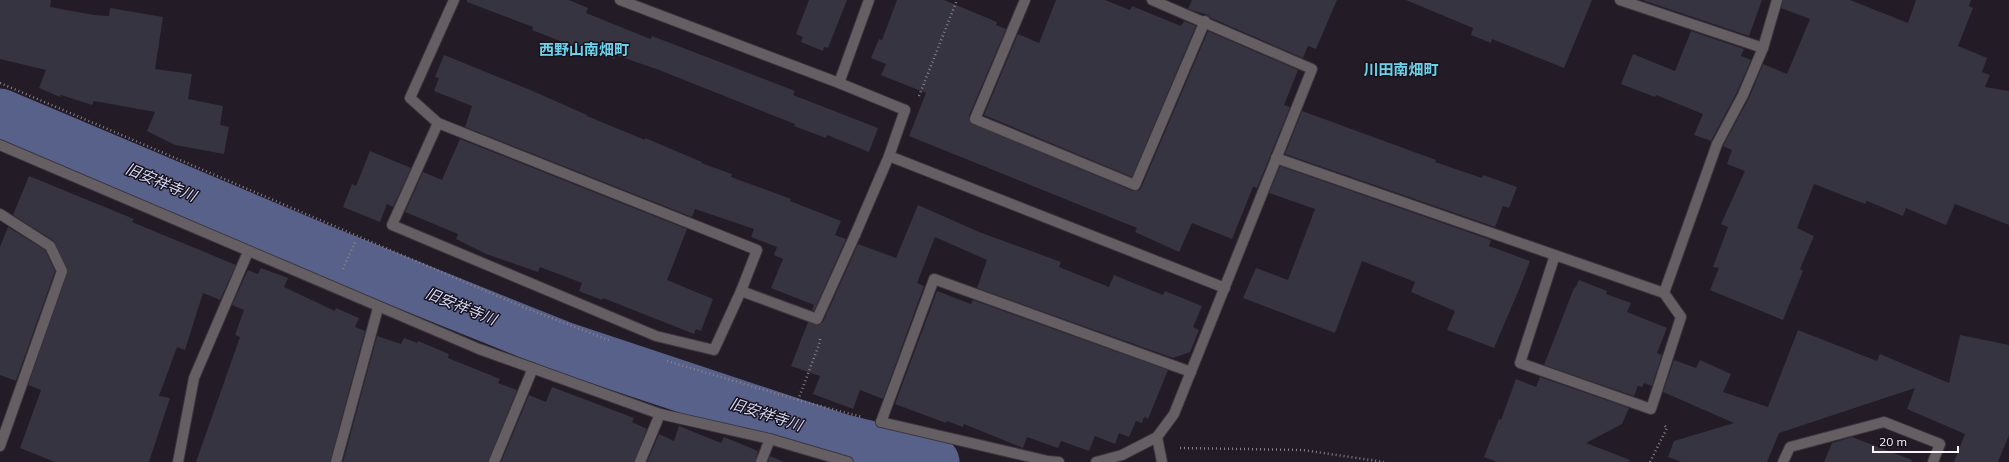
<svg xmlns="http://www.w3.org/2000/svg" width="2009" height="462" font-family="Mulish,'Noto Sans JP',sans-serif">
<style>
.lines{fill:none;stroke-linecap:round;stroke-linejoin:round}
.river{stroke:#58618a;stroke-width:51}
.building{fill:#363441}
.lane-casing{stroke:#3d353f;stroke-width:12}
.street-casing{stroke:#3d353f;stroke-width:12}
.path{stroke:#88818a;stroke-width:2.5;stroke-dasharray:1 3;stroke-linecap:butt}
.lane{stroke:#655f64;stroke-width:10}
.street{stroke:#655f64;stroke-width:10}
.labels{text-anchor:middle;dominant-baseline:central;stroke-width:3;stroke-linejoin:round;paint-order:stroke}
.neighbourhood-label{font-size:15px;font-weight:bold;fill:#6cd2e9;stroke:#19121d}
.water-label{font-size:15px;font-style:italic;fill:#d3d9f5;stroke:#19121d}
</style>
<rect width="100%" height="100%" fill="#231b26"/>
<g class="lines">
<polyline class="river" points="0,114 329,253 563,347 840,439 934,462"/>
</g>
<g class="building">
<polygon points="0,0 51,0 50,7 94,15 109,16 110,8 163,17 155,69 192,74 188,99 223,106 220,125 229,127 224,154 175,145 147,131 155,112 94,101 92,105 61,95 60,97 39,88 46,70 0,59"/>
<polygon points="467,0 569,0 588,8 586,13 648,38 651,39 652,36 795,91 793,95 878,128 869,152 827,135 826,138 794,126 795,124 659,70 616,55 614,59 574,43 573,46 532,30 533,27 467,2"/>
<polygon points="809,0 847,0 828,48 824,47 823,51 801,42 803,37 796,34"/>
<polygon points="897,0 944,0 997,22 996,25 1006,29 969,116 970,123 1133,191 1139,190 1141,188 1208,31 1298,70 1284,105 1290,107 1257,188 1253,187 1232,239 1192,223 1179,252 1135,232 1137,228 909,136 926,93 881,75 886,64 871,58 879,39 882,40"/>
<polygon points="1056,0 1105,0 1130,10 1132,6 1181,26 1184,21 1196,26 1132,177 984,115 1018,34 1039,43"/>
<polygon points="1192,0 1337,0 1316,49 1308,46 1303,58 1211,18 1208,15 1188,9"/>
<polygon points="1406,0 1592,0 1564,68 1492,39 1491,43 1471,35 1473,28"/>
<polygon points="1642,0 1762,0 1749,36"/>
<polygon points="1783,0 1850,0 1908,23 1916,0 1971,0 1969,6 1973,8 1958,46 1987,58 1982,72 1990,75 1985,87 2009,91 2009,225 1955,204 1946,225 1906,208 1903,216 1867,201 1865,204 1814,184 1797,228 1814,236 1800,269 1803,271 1783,320 1710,290 1719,268 1713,267 1728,227 1721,224 1745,171 1727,164 1732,150 1723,146 1749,98 1763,64 1787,74 1810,19 1781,8"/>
<polygon points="1691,31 1744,49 1741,56 1751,60 1737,92 1711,141 1694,135 1703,114 1656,95 1655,97 1621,84 1633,54 1675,71"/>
<polygon points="444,55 528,89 587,115 587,116 645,140 645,138 702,162 701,163 732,174 731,177 791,199 790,201 841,221 835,235 846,239 814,311 812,310 814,305 771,288 783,259 774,255 777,247 751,237 754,229 695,209 692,217 465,127 472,106 434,91 439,78 435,77"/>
<polygon points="1302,111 1436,160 1435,162 1482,178 1483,175 1517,187 1509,208 1503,206 1495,227 1285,154"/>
<polygon points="460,139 687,229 667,280 713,299 701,331 696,329 694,334 603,298 602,300 579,291 582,283 540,267 538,272 486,254 456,239 458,234 405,212 423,172 442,180"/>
<polygon points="370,151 411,168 393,207 387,204 380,222 343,207 352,184 356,186"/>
<polygon points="1280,166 1491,240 1489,246 1530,261 1520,287 1494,348 1447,330 1455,311 1411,292 1415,282 1362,261 1335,333 1243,298 1256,268 1288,280 1315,209 1269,193"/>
<polygon points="29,176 134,219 132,222 236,265 220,300 203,293 185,350 177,347 159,396 170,398 149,462 55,462 20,448 41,390 28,385 68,271 54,241 13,215"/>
<polygon points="918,205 979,232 1061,262 1059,267 1109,287 1114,275 1163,295 1165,291 1202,306 1193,327 1199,330 1190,352 1173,358 977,288 987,260 935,237 917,283 924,286 883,399 860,390 853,409 813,394 820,376 791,366 808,322 818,325 823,322 858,244 896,258"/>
<polygon points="8,227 45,250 55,271 16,381 0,375 0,247"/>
<polygon points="261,268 288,278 284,287 335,311 336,308 359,318 355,327 365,331 330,462 196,462 240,337 235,335 244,310 232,305 248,270 258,274"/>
<polygon points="1579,280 1607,291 1606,294 1631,303 1627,312 1667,328 1657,353 1662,355 1652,386 1644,383 1642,387 1638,386 1634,396 1544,365 1574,288 1575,288"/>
<polygon points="937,291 971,304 973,300 1168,370 1148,419 1144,417 1142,423 1136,421 1129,437 1119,433 1115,444 1095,436 1089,451 1061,441 1058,448 1027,437 1023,448 964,424 963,427 947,421 946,423 895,404"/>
<polygon points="1798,330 1877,361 1880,354 1949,383 1960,335 2009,345 2009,435 1998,462 1954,462 1965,434 1907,409 1915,388 1779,433 1767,462 1682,462 1668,457 1674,441 1734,423 1663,392 1674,360 1696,368 1700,360 1731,374 1723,392 1768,407"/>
<polygon points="377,336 401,344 404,338 417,343 418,341 449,354 448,358 500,379 498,383 517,390 488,462 343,462"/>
<polygon points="1540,377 1629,408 1622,424 1586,443 1630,460 1629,462 1497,462 1484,457 1499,419 1501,420 1516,379 1536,387"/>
<polygon points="552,387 634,418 632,422 647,429 634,462 501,462 529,395 546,402"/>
<polygon points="679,426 721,443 724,437 758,451 755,462 647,462 659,434 674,441"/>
<polygon points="1852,437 1912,460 1911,462 1824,462 1832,443"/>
<polygon points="770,456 784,462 768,462"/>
</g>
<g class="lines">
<defs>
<g id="lane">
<polyline points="1025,0 975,119 1135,185 1205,21"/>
<polyline points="1620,0 1763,48"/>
<polyline points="1717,144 1743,95 1763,48 1777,0"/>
<polyline points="889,156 1225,288"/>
<polyline points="855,235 889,156 905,110"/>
<polyline points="881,422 934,279 1191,372"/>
<polyline points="178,462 194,378 248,252"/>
<polyline points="640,462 660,414"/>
<polyline points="761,462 770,439"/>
</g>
<g id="street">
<polyline points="454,0 410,98 438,123 757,250 741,291 817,319 855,235"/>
<polyline points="620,0 839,83 905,110"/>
<polyline points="839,83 869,0"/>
<polyline points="438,123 392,225 656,336 714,350 741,291"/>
<polyline points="0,145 479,349 660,414 770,439 848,462"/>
<polyline points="1276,158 1664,293 1681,317 1651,409 1520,363 1555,255"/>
<polyline points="0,214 50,246 62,271 0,446"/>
<polyline points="1664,293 1717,144"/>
<polyline points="881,422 1048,461 1059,462"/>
<polyline points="1157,437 1162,462"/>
<polyline points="336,462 378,308"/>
<polyline points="494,462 533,368"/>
<polyline points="1096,462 1122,455 1157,437 1174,414 1312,69 1152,0"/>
<polyline points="1783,462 1790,447 1884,422 1940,444 1933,462"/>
</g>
</defs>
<use href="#lane" class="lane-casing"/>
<use href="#street" class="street-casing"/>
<g class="path">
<polyline points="0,83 528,309 611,341"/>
<polyline points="919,96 957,0"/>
<polyline points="343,269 355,242"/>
<polyline points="667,361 798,400 862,417"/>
<polyline points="798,400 820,342 820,337"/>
<polyline points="1180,448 1303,450 1384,462"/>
<polyline points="1650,462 1667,428 1663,424"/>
</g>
<use href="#lane" class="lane"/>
<use href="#street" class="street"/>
</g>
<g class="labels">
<g class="neighbourhood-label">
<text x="584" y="49">西野山南畑町</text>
<text x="1401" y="69">川田南畑町</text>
</g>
<g class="water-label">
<text transform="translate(161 182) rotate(23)">旧安祥寺川</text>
<text transform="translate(461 306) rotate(22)">旧安祥寺川</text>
<text transform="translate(766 414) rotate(18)">旧安祥寺川</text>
</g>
</g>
<path d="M1873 446v6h85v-6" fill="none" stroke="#f8f2fa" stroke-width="2"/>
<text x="1879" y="446" font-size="12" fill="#f8f2fa" stroke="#19121d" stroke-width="3" paint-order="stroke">20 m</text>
</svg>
